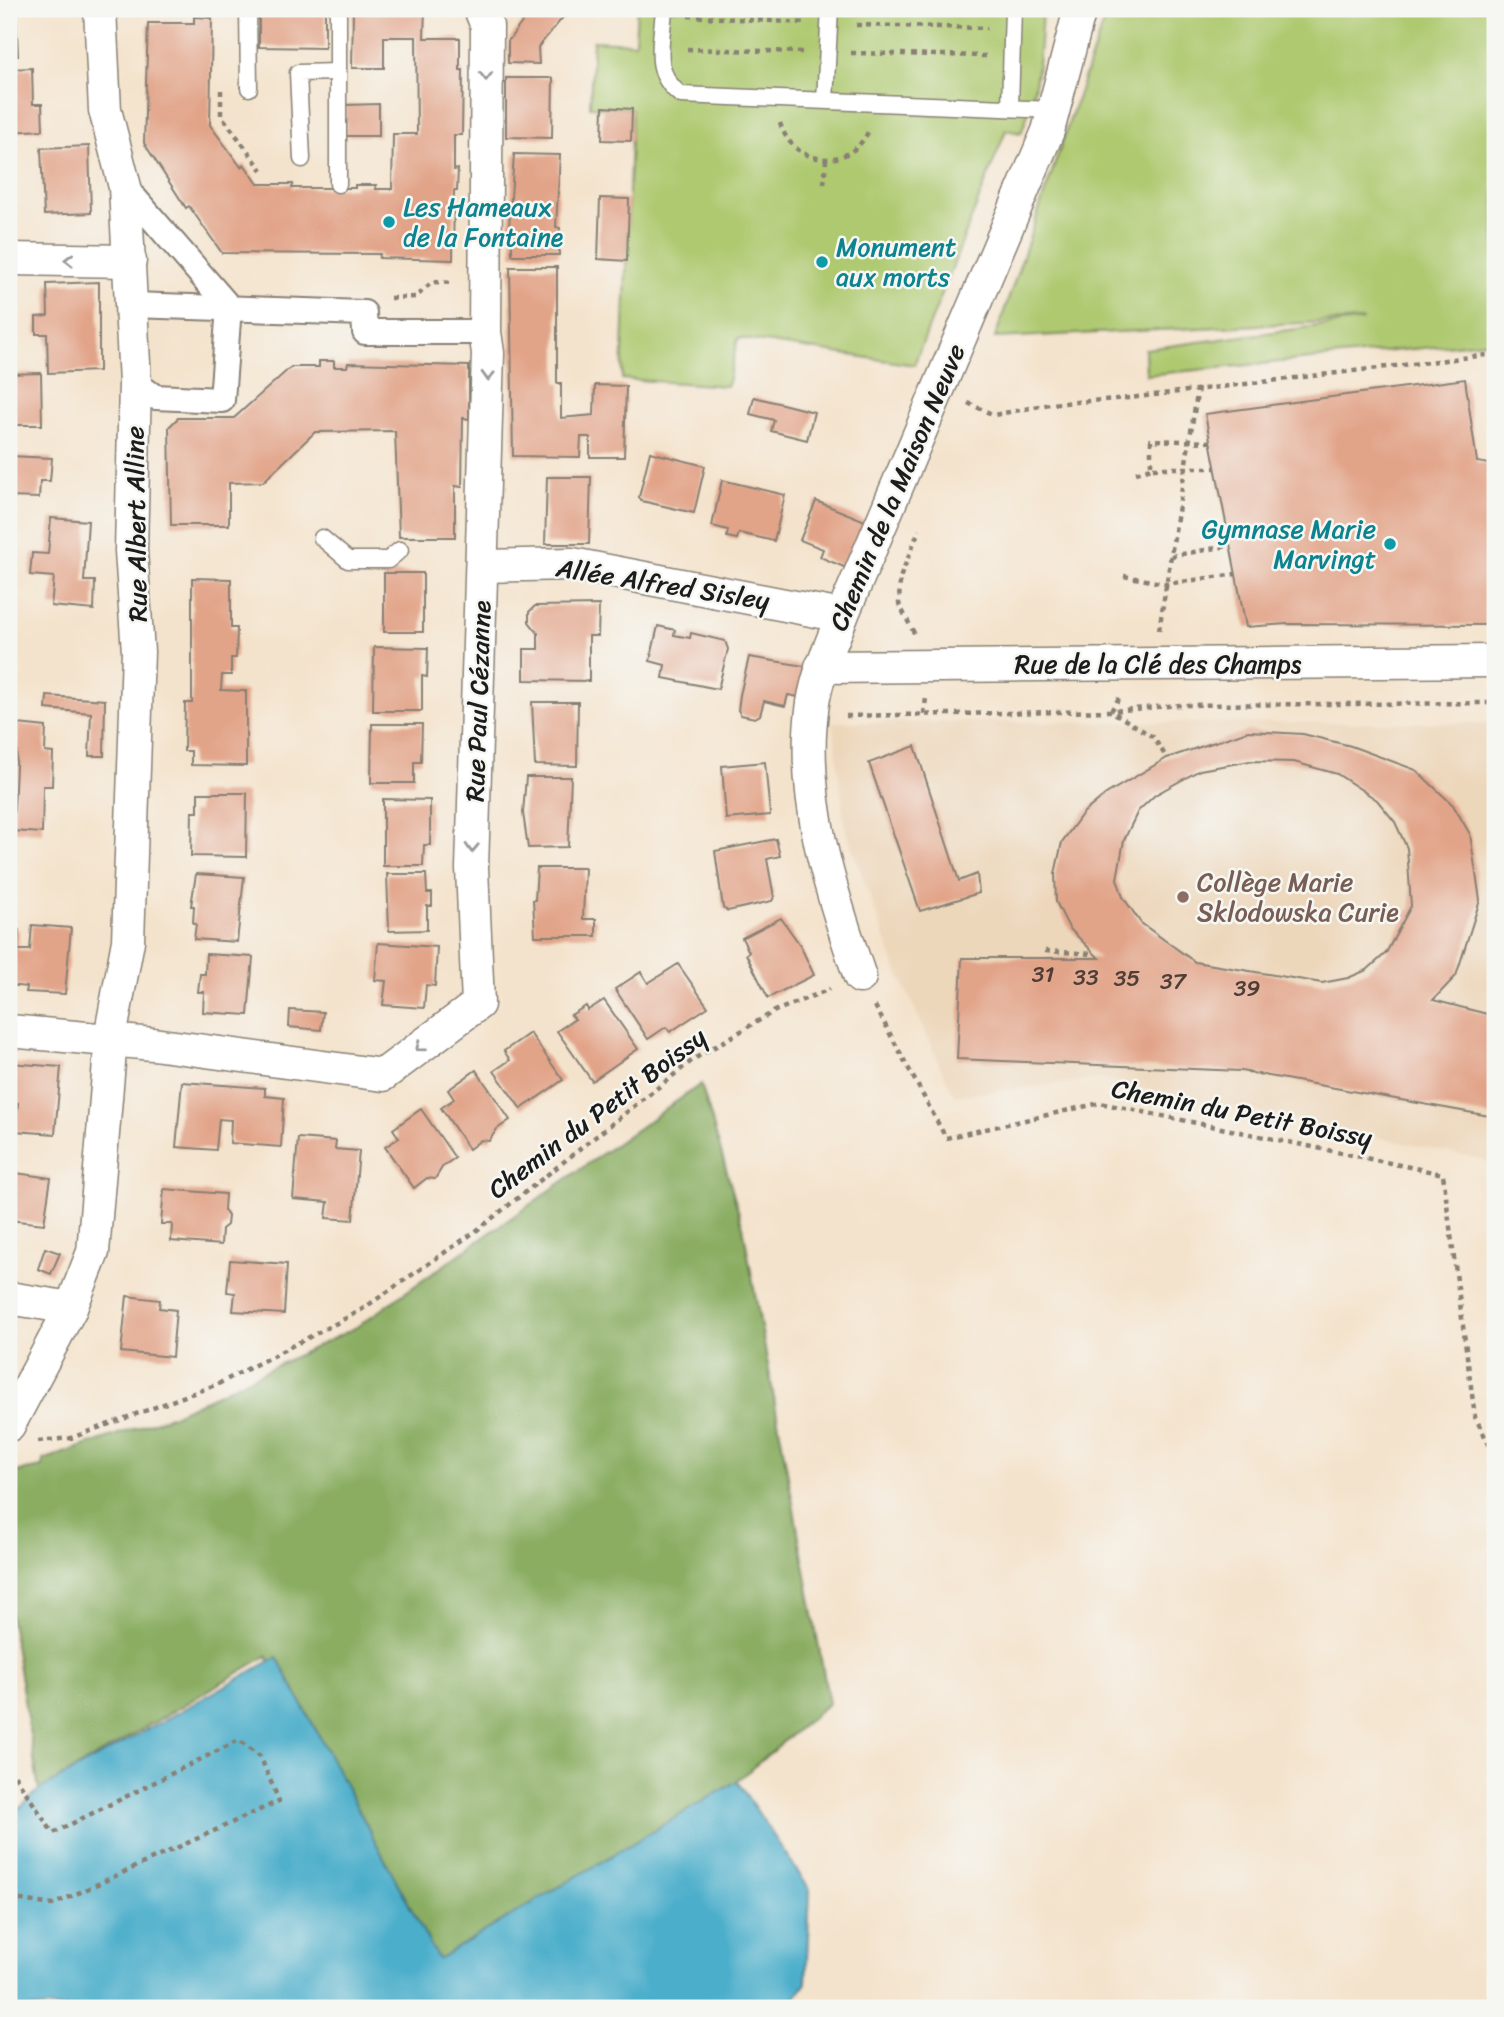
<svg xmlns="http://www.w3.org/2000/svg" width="1504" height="2017" font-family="Sriracha,sans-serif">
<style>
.built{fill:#edd7bb}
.green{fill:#aec96f;stroke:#657246;stroke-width:2}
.forest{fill:#8aad62;stroke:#53643f;stroke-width:2}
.water{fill:#4baecb;stroke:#346574;stroke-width:2}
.building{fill:#e2a489;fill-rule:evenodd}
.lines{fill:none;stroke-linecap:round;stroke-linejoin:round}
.service-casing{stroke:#888074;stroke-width:19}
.pedestrian-casing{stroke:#888074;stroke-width:28}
.minor-casing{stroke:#888074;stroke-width:35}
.path{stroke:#888074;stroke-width:4.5;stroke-dasharray:5 5;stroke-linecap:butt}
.service{stroke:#fff;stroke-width:16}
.pedestrian{stroke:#fff;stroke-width:24}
.minor{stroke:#fff;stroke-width:32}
.oneway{stroke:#999}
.culture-dot{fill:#0f9aa8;stroke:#f6f6f2;stroke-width:2.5}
.education-dot{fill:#8d6e63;stroke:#f6f6f2;stroke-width:2.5}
.labels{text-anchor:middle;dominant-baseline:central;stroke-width:5;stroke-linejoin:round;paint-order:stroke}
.number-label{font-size:23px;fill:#4e3e37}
.culture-label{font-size:26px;fill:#0d838f;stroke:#f6f6f2;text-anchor:start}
.street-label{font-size:26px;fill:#1c1c1c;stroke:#f6f6f2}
.education-label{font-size:26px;fill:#785e54;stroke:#f6f6f2;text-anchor:start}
</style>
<rect width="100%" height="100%" fill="#f6f6f2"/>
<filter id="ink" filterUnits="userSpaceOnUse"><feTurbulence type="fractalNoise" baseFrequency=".0143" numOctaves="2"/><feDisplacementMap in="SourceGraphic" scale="14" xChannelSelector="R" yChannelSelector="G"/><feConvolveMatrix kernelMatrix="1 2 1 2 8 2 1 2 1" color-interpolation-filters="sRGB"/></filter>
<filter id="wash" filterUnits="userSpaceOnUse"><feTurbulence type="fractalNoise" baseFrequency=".00686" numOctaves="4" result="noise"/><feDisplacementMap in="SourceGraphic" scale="28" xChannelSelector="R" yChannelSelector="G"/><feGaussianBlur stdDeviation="1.57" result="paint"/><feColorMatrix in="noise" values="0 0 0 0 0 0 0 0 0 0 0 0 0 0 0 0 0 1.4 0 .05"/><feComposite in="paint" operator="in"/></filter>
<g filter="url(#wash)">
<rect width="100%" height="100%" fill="#f4e3cc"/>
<polygon class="built" points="833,722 1495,723 1495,1162 1098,1079 954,1096 895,966 845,828"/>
<g class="green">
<path d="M637,9H1042C1040,52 1038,92 1021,133L1006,130L914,365L738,338L727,386L622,379L632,109L590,107L593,41L635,43Z"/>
<polygon points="1108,9 1495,9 1495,341 1146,375 1145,349 1364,320 995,338"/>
</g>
<polygon class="forest" points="701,1084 743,1227 829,1703 737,1781 438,1960 267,1656 39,1790 9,1609 9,1473 42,1467 43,1460 171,1416 355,1328"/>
<polygon class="water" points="277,1657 438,1959 737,1781 810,1890 806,1983 789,2008 9,2008 9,1818 39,1790"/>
<g id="blocks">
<g class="building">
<polygon points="9,9 16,9 18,56 9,56"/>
<polygon points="259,9 325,9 325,48 259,47"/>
<polygon points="353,9 385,9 385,12 392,12 392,9 425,9 424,38 460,38 460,70 463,70 462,135 454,135 454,170 458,169 457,191 454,191 453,260 379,258 380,254 222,253 189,206 186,208 144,143 148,23 194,23 194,17 212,18 210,125 241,167 244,164 258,184 293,184 292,188 355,188 355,185 376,185 375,189 392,189 393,134 417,134 416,37 384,37 384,68 352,68"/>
<polygon points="532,9 570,9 538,47 539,64 508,63 508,41"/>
<polygon points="32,68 33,104 42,104 43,130 9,132 9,69"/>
<polygon points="506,78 553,78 552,138 506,137"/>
<polygon points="379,104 379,136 346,136 346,105"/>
<polygon points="603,107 632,109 631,141 602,140"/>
<polygon points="89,146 91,213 44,215 41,148"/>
<polygon points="514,154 560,155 556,227 560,228 559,255 512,255 512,227 509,227"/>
<polygon points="600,198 629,199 627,261 598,259"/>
<polygon points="510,267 557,267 557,383 561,383 561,418 594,415 595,385 626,386 624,457 590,457 590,437 581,437 580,457 513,456"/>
<polygon points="99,282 99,371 48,373 47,334 36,334 36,317 48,316 47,284"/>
<polygon points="319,361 334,361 334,367 347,367 348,363 469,366 469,419 463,418 462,487 455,486 455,537 399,537 395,431 315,432 263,482 229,483 229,525 171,525 169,427 178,418 234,418 291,367 319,367"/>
<polygon points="41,373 42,425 9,425 9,374"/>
<polygon points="1465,379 1477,462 1495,465 1495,625 1288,624 1246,627 1205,414"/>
<polygon points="754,397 814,412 807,440 771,431 774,420 750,414"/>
<polygon points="650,452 705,466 694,513 642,501 639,497"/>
<polygon points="9,456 52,458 50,481 40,481 39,498 9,497"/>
<polygon points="547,477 591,477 589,544 545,544"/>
<polygon points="722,480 785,495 774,541 739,533 737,539 727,537 728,530 712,526"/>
<polygon points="816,501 870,523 851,570 820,557 823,549 800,540"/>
<polygon points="51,518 88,521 84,581 95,581 94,610 51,606 54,577 30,575 32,553 48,554"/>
<rect x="384" y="573" width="39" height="59"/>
<polygon points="192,578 231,579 231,628 237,628 236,658 231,658 231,675 222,675 221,690 246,691 246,766 191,765 191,751 184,751 185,703 192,703"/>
<polygon points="599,605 598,636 589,636 589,681 524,680 524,649 538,649 538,633 529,622 529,612 535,606"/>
<polygon points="658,626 675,630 674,635 690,638 691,633 725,641 728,649 718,689 663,678 665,665 650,661"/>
<polygon points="374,647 428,648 427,677 422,676 422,711 373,711"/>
<polygon points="749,657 811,667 799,697 788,695 785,706 764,701 760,715 755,718 741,715 738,710 740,695"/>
<polygon points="47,696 105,700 104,756 89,756 91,713 46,709"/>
<polygon points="532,702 578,702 577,766 535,765"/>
<polygon points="18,724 46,727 45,752 53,753 52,786 43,786 42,833 13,831"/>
<polygon points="372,724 422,724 421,762 414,762 414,783 371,783"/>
<path d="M1248,731L1303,734L1351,746L1416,770L1453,805L1470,834L1480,900L1456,976L1433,1000L1495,1016V1117L1241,1071L957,1059L962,958H1099L1069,928L1056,902L1055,874L1062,842L1083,813L1106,794L1167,758ZM1250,761L1294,762L1337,774L1377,800L1395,822L1407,848L1411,906L1386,953L1367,970L1348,978L1322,983L1195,962L1141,923L1123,897L1117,879L1124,840L1138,811L1155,795L1200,770Z"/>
<polygon points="915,746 959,881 977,874 979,893 920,911 869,763"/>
<polygon points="765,762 770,815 726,819 722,766"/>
<polygon points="526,777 571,777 568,847 528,848 523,813"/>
<polygon points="198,793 247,793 246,857 191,856 192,812 198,812"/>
<polygon points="383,799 430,800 430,845 424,845 423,866 383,866"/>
<polygon points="776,839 780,856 767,859 774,897 772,901 728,911 723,908 715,851"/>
<polygon points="537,868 585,868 583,919 596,919 596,936 535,936 533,900 535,900"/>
<polygon points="196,874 244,877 237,942 194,939 196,924 193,923 194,906 191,906"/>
<polygon points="387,874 426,874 427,893 432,893 432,906 427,906 427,930 389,931"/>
<polygon points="781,918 800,945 814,975 768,998 746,954 749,952 742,938"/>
<polygon points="32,925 71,928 65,994 26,992 27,987 9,985 9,929 19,930 18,950 30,950"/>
<polygon points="378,943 437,947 435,986 426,985 424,1008 383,1005 386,981 375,980"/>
<polygon points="206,954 253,957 248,1015 203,1012 204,992 198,992 200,974 205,974"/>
<polygon points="678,964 708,1007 670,1032 666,1027 648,1039 615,989 641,972 648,983"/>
<polygon points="604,1000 638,1049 592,1081 557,1031 575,1019 571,1015 586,1006 588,1010"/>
<polygon points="290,1010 323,1012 321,1030 289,1027"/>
<polygon points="530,1033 563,1080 521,1109 494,1071 510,1060 504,1051"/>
<polygon points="9,1063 61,1067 55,1134 15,1131 18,1103 9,1102"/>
<polygon points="476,1070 510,1120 497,1129 489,1141 481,1140 469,1149 441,1108 454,1099 448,1090"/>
<polygon points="182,1082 265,1088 265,1096 284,1098 281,1147 230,1143 231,1120 219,1119 216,1150 176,1147"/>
<polygon points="421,1109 455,1158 443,1166 435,1179 427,1178 414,1188 385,1147 399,1138 393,1129"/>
<polygon points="298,1138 336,1141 335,1149 359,1151 353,1220 326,1218 328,1202 293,1199"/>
<polygon points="9,1172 51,1178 44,1224 9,1220"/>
<polygon points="164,1189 225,1194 224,1210 228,1216 227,1225 222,1229 221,1245 171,1241 172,1224 161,1224"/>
<polygon points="45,1248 60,1253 51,1274 38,1269"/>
<polygon points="230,1260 287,1264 284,1314 233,1311 235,1293 227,1292"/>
<polygon points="127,1296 160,1300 159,1308 176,1310 172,1357 121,1352"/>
</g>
</g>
</g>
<g filter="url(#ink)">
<use href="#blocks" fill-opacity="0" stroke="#888074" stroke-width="2"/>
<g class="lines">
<defs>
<g id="service">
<polyline points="248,9 249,88"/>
<path d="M664,9C662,42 651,73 681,95L1054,110"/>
<polyline points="825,100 830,9"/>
<polyline points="1010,107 1013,9"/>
<polyline points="302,159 298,73 338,72"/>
<polyline points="338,184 338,9"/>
<polyline points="322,538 348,560 388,560 400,550"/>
</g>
<g id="pedestrian">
<polyline points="125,187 229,307 222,400 155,397 135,383"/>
<polyline points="132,305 364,313 365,332 485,332"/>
</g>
<g id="minor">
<polyline points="9,259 130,261"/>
<polyline points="483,566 572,564 842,616"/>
<polyline points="821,667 1495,661"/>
<path d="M860,977C830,890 799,795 813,703C818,672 831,645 842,616L1048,131L1080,9"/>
<polyline points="9,1031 153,1044 383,1075 478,1004 472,868 488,353 485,332 487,26 480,9"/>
<polyline points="9,1298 71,1308"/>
<polyline points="9,1425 71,1308 93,1252 112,1027 128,941 138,652 131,551 135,383 125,187 105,110 100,9"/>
</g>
</defs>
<use href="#service" class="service-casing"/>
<use href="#pedestrian" class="pedestrian-casing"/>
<use href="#minor" class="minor-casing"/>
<g class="path">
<polyline points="688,16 805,23"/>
<polyline points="856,25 987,28"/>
<polyline points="687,49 804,52"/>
<polyline points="851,53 986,56"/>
<polyline points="221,90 221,115 262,170"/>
<path d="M780,123C793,167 850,172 869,130"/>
<polyline points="824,184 826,161"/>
<polyline points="390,298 416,297 432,282 453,283"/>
<polyline points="968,403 994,415 1050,404 1129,398 1495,354"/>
<polyline points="1211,442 1151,440 1151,468 1216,468"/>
<polyline points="1136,473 1151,468"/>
<polyline points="1171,556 1228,546"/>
<polyline points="1124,576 1167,584 1236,574"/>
<polyline points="1159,630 1198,388"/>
<polyline points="914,633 899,604 900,578 919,530"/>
<polyline points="1119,698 1111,711 1153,737 1167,758"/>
<polyline points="924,714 926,698"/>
<polyline points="846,716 1111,711 1180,705 1495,703"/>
<polyline points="1045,951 1094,954"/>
<polyline points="875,1006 946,1138 1100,1103 1443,1174 1475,1417 1495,1456"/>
<polyline points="38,1441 71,1438 218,1384 358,1312 476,1231 694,1059 775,1011 830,989"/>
<polyline points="9,1767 53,1833 239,1740 260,1756 279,1801 52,1905 9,1898"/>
</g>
<use href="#service" class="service"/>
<use href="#pedestrian" class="pedestrian"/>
<use href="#minor" class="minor"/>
</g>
<defs><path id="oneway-chevron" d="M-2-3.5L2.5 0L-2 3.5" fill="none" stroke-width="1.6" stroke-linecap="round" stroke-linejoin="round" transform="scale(1.75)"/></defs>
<g class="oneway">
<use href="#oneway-chevron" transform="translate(486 76) rotate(90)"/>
<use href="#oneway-chevron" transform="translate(69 260) rotate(-179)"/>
<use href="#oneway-chevron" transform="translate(488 376) rotate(92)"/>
<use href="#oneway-chevron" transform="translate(472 848) rotate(92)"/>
<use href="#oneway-chevron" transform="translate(420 1047) rotate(143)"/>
</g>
</g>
<g class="culture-dot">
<circle cx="389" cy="222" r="7"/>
<circle cx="822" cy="262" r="7"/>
<circle cx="1390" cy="544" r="7"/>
</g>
<circle class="education-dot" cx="1183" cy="897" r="7"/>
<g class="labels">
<g class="number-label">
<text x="1043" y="974">31</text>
<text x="1086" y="977">33</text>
<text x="1127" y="978">35</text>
<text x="1173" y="981">37</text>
<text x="1247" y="988">39</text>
</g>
<g class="culture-label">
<text x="403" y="207">Les Hameaux<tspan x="403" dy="30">de la Fontaine</tspan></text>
<text x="836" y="247">Monument<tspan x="836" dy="30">aux morts</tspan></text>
<text x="1376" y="529" text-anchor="end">Gymnase Marie<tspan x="1376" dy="30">Marvingt</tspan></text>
</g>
<g class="street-label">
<text transform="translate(897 487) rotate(-67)">Chemin de la Maison Neuve</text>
<text transform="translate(136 524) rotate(-91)">Rue Albert Alline</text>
<text transform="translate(663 584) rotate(9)">Allée Alfred Sisley</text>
<text x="1158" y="664">Rue de la Clé des Champs</text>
<text transform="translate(478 701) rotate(-88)">Rue Paul Cézanne</text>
<text transform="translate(597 1113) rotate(-37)">Chemin du Petit Boissy</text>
<text transform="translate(1242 1113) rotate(11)">Chemin du Petit Boissy</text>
</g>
<g class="education-label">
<text x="1197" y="882">Collège Marie<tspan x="1197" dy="30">Sklodowska Curie</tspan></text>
</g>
</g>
<rect width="1504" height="2017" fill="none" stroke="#f6f6f2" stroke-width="35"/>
</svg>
